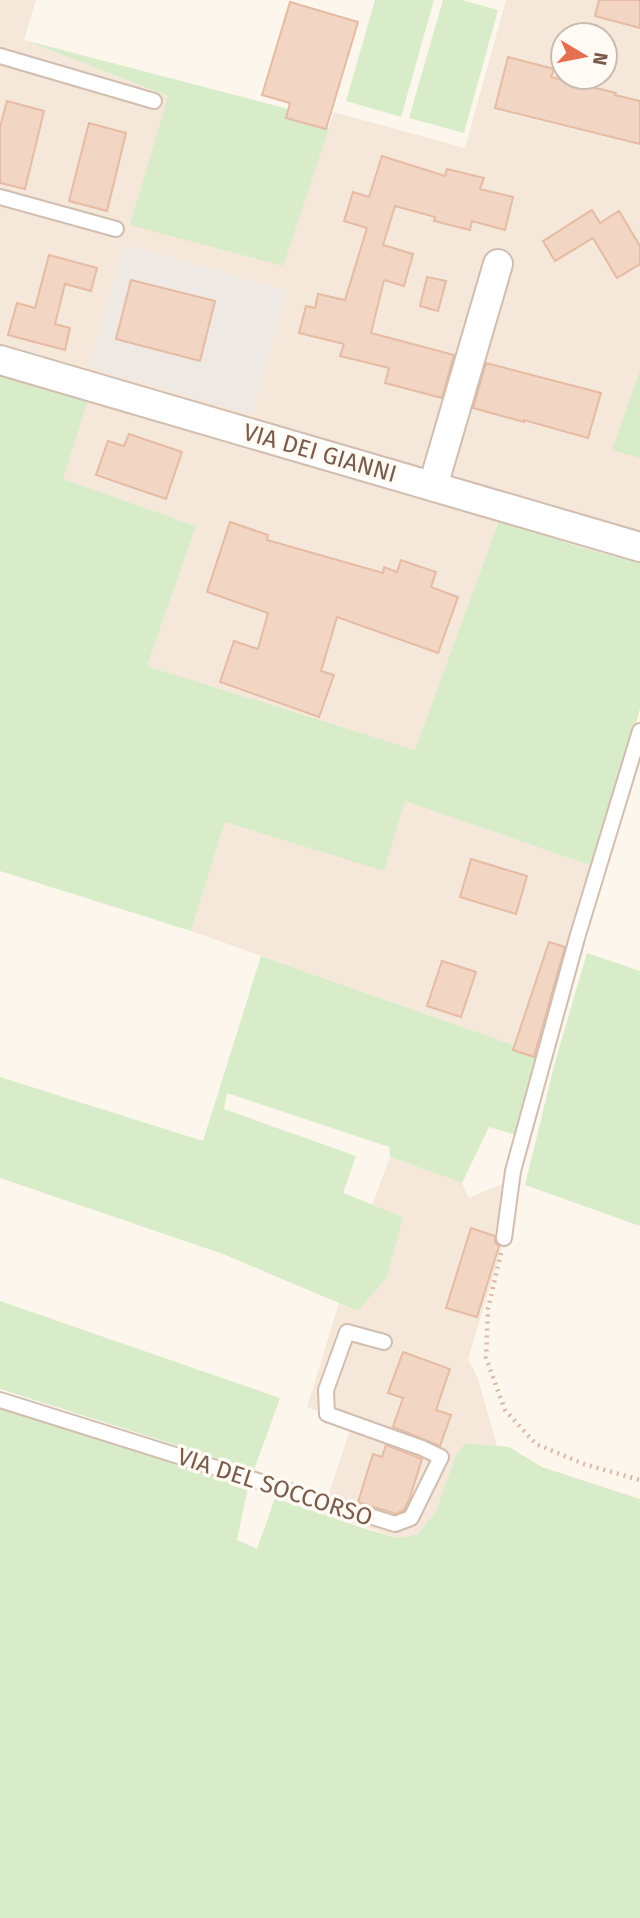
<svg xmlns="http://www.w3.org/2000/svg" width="640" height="1918" font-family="'Fira Sans',sans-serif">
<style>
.residential{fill:#f5e8da;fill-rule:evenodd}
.industrial{fill:#efe9e4}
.green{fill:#d8ecc9}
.building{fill:#f3d5c3;stroke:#e6bba3;stroke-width:2}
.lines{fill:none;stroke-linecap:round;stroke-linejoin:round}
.service-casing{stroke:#d1beb0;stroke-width:18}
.minor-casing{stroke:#d1beb0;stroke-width:32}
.path{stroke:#d9b8a5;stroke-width:4.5;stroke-dasharray:2 5;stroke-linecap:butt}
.service{stroke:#fff;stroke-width:14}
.minor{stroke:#fff;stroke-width:28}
.labels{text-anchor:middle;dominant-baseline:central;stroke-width:7;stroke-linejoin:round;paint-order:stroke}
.street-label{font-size:24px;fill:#7a5c4d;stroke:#fffaf3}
</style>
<rect width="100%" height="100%" fill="#fdf6ec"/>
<g class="residential">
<path d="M0,0H36L24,40L168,96L282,266L334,112L465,148L506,0H640V370L613,450L640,458V563L575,546L501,515L415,751L147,666L196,526L62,479L0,367ZM563,35H605V77H563Z"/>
<polygon points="405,801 592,866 542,1055 191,931 225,822"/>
<polygon points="390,1157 462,1183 469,1198 502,1184 511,1173 503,1244 468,1359 478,1379 497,1446 465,1443 456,1455 436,1511 418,1534 399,1538 322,1514 352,1424 307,1407 339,1303 358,1311 403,1217 372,1205"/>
</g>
<polygon class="industrial" points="124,244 287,291 252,414 89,367"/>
<g class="green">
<polygon points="375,0 434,0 401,117 346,101"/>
<polygon points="443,0 462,0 498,10 464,133 409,118"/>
<polygon points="24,40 285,108 329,128 283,266 130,225 168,96"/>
<polygon points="0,367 90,393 63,479 196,526 147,666 415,750 501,515 575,546 640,563 640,709 592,866 405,801 384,871 225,822 191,931 0,871"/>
<polygon points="640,370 640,458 612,450"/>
<polygon points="587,953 640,971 640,1226 525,1185 555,1062"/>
<polygon points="261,956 542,1055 520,1136 489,1127 462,1183 390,1157 389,1147 227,1093 224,1109 356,1156 343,1193 403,1217 387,1277 358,1311 223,1254 0,1178 0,1077 203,1141"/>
<polygon points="0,1301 280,1398 254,1470 0,1389"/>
<polygon points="0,1405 249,1482 237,1540 257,1549 275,1498 369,1530 398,1538 418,1534 436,1511 456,1455 465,1443 509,1447 542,1467 640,1499 640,1918 0,1918"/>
</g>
<g class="building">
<polygon points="599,0 640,0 640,28 595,16"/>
<polygon points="290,2 358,22 326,129 286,118 290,103 262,95"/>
<polygon points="508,57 554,69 551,77 616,93 615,95 640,101 640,144 495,108"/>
<polygon points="7,101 44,111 25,189 0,183 0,127"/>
<polygon points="89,123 126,133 107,211 69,201"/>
<polygon points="382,156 445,176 447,169 484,178 480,189 513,197 505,230 472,221 470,230 434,221 435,217 395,206 383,245 413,254 404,286 384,280 371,333 454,355 442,398 385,383 389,368 340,356 344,344 299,333 306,306 315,308 318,294 345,300 367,228 344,221 353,192 369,197"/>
<polygon points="592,210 600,223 619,211 640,246 640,264 617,278 593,238 555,261 543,241"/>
<polygon points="49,255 97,268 91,291 65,284 55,324 70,328 65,350 8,335 17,303 35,308"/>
<polygon points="427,277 446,281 438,311 420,306"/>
<polygon points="131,280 215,301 200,361 116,339"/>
<polygon points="486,363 601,393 588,438 524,420 524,422 473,408"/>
<polygon points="129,434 182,452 166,499 96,475 108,441 124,446"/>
<polygon points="230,522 268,535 267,540 383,573 384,567 397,572 401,560 436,572 431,587 458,597 438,653 337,617 321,671 334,675 319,717 220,682 234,641 258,649 268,613 207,592"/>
<polygon points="471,859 527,876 516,914 460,897"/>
<polygon points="549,942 565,947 534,1057 513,1050"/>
<polygon points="442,961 476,972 461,1017 427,1006"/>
<polygon points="471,1228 495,1236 495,1242 499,1246 477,1317 446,1308"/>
<polygon points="403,1352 450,1369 436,1410 451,1415 440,1446 393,1427 403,1398 388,1393"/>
<polygon points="386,1445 422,1459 409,1500 404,1510 396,1514 358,1502 373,1454 382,1457"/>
</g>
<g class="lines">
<defs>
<g id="service">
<polyline points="0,56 154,101"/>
<polyline points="0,197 116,229"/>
<polyline points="504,1238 513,1171 577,938 640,731"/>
<polyline points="0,1400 395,1524 411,1518 441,1457 422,1448 327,1414 326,1390 347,1332 384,1342"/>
</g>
<g id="minor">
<polyline points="0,360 640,547"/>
<polyline points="433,486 498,264"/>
</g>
</defs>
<use href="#service" class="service-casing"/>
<use href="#minor" class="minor-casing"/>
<polyline class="path" points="501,1253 488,1309 486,1358 505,1410 536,1444 584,1464 640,1480"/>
<use href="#service" class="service"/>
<use href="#minor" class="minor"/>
</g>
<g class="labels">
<g class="street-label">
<text transform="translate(320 453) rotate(16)">VIA DEI GIANNI</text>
<text transform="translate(275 1487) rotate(18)">VIA DEL SOCCORSO</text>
</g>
</g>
<g transform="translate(584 56) rotate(100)"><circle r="33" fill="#fffaf3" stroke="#cabbb1" stroke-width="2"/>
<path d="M0-5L12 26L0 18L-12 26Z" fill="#e76f51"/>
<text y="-10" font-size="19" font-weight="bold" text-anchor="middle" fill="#7a5c4d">N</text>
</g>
</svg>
